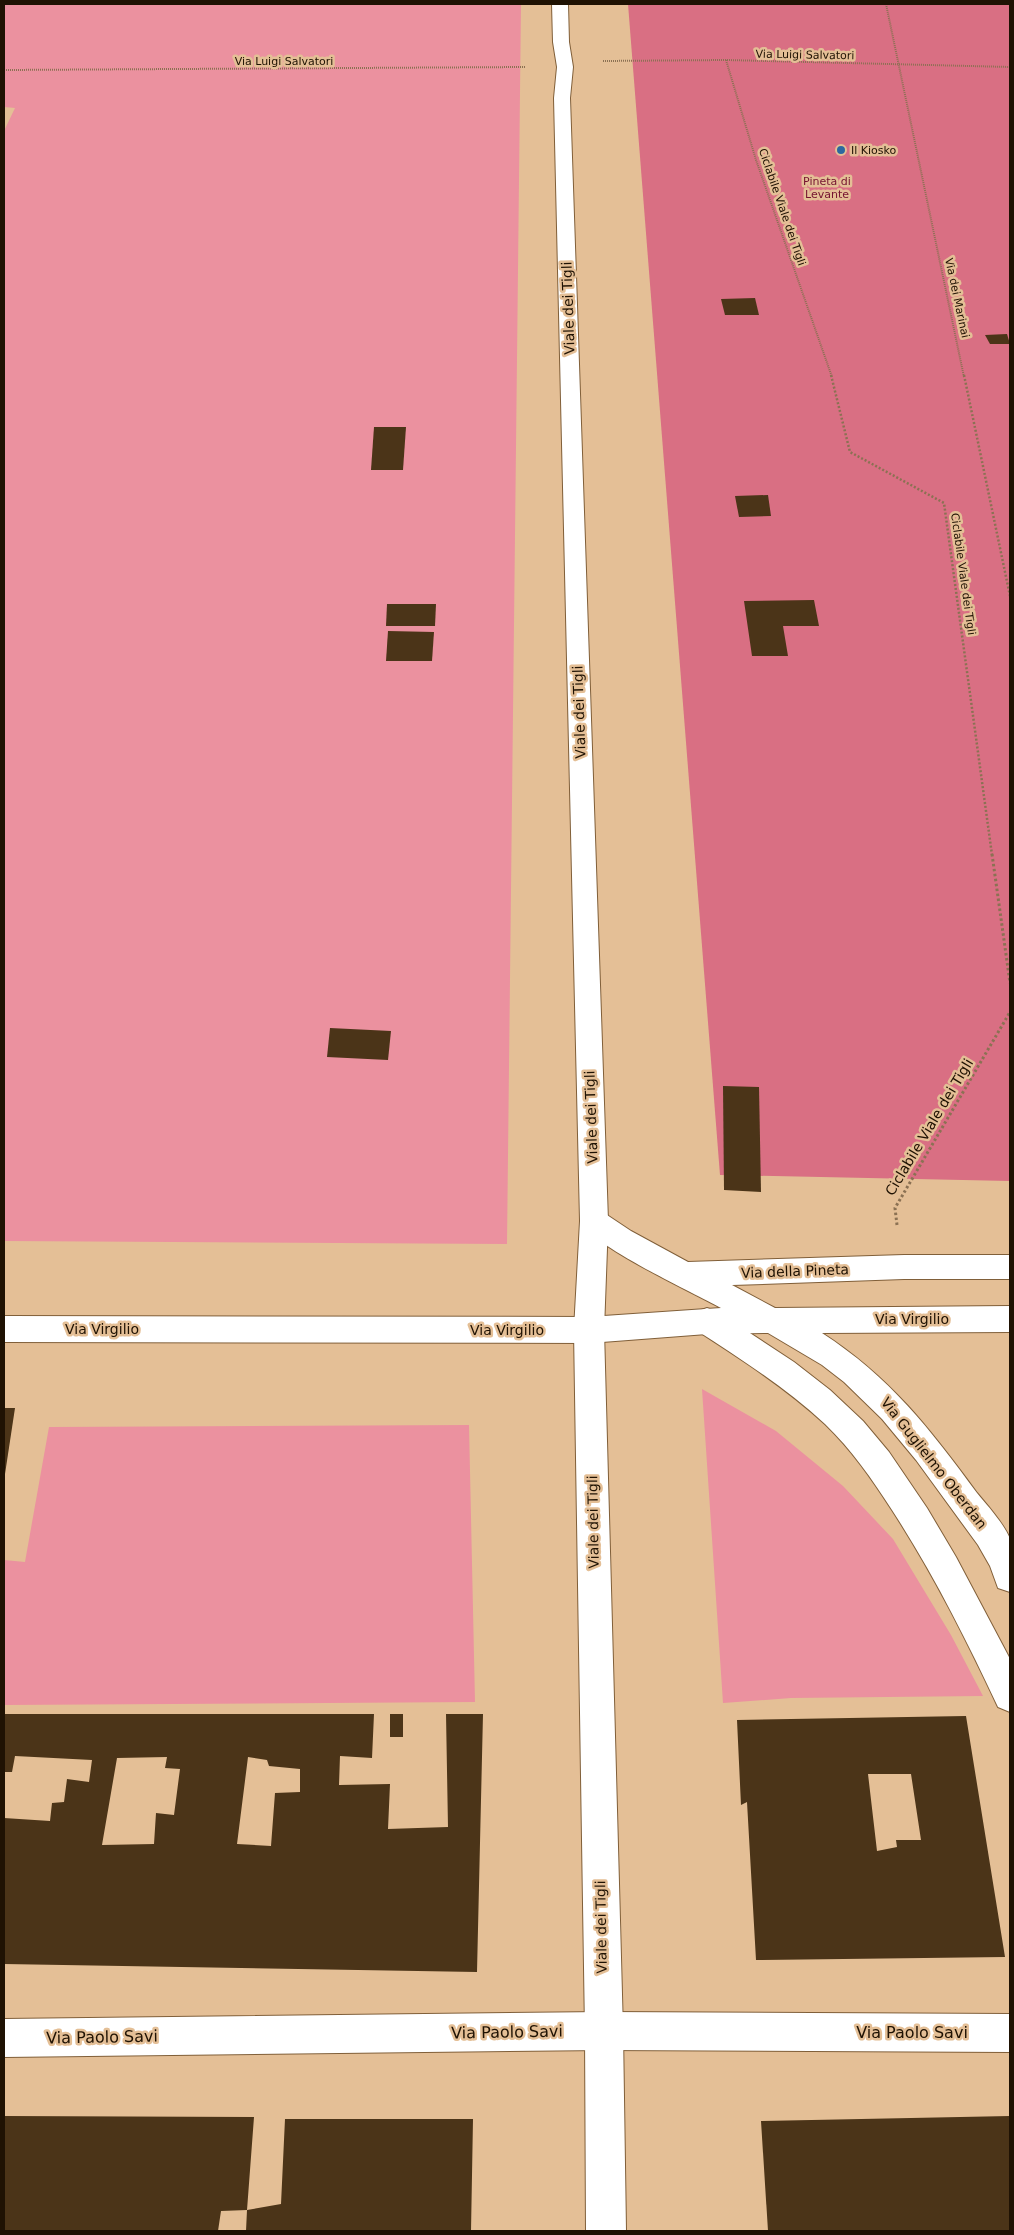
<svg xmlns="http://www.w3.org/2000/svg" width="1014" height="2235" font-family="'DejaVu Sans',sans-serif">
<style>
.green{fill:#eb919f}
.forest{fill:#d96f83}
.building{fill:#4b3418;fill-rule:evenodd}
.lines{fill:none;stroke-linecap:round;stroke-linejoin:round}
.street-casing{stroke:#805f39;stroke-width:2}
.secondary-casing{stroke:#805f39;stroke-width:2}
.path-far2{stroke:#8b7153;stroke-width:2;stroke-dasharray:1 1;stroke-linecap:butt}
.path-far1{stroke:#8b7153;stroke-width:2.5;stroke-dasharray:2 2;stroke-linecap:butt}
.path{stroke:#8b7153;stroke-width:3;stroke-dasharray:2.5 2.5;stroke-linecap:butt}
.street{fill:#fff;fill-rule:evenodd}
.secondary{fill:#fff;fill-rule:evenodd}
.poi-dot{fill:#2d68a0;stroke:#e4bf96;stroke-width:2}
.labels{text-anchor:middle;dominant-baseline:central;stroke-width:5;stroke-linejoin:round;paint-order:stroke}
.far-street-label{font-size:11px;fill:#1f1203;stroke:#e4bf96}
.far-poi-label{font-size:11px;fill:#1f1203;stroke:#e4bf96;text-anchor:start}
.far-park-label{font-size:11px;fill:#741230;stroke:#e4bf96}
.street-label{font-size:14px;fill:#1f1203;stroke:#e4bf96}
.near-street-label{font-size:16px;fill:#1f1203;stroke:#e4bf96}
</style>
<rect width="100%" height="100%" fill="#e4bf96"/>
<g class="green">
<polygon points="4,4 521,4 507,1244 4,1241 4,131 15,108 4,107"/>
<polygon points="702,1389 776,1431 843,1486 893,1539 951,1635 983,1696 791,1698 723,1703"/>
<polygon points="469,1425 475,1702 4,1705 4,1560 25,1562 49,1427"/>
</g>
<polygon class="forest" points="628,4 1010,4 1010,1181 720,1175"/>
<g class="building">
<polygon points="755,298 759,315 725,315 721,299"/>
<polygon points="1007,334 1010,344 990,344 985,335"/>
<polygon points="374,427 406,427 403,470 371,470"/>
<polygon points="768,495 771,516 739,517 735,496"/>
<polygon points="814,600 819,626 783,626 788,656 752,656 744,601"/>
<polygon points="387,604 436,604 435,626 386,626"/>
<polygon points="388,631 434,632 432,661 386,661"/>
<polygon points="330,1028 391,1031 388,1060 327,1057"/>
<polygon points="723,1086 759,1087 761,1192 724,1190"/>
<polygon points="4,1408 15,1408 5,1474 4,1474"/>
<path d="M4,1714H374L372,1758L340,1756L339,1785L390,1784L388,1829L448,1827L446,1714H483L477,1972L4,1964V1818L50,1821L52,1803L64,1802L67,1779L89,1782L92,1760L15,1756L12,1772H4ZM167,1757L165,1768L180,1769L174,1815L156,1813L154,1844L102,1845L117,1758ZM248,1757L267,1760L269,1766L300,1769V1792L275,1793L271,1846L237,1844Z"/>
<rect x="390" y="1714" width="13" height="23"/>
<path d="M966,1716L1005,1957L756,1960L747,1802L741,1805L737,1720ZM868,1774H911L921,1840H896L897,1847L877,1851Z"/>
<polygon points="4,2116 254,2117 247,2210 281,2204 285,2119 473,2119 471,2231 246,2231 247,2210 221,2211 218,2231 4,2231"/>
<polygon points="1010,2116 1010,2231 768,2231 761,2121"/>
</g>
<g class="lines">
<defs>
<g id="street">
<path d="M594,1209L604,1213L631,1231L688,1262L904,1255H1010V1279H904L732,1285L775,1308L1010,1306V1332L822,1333C890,1377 930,1429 977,1493C987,1505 1005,1525 1010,1539C1013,1550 1010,1580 1010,1592L998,1588L990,1566L978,1545L916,1460L882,1419L844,1382L822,1365L768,1333L707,1334L589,1343L4,1342V1316L589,1317L721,1308C692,1292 592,1246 580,1221L584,1213Z"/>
<polygon points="604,2012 1010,2014 1010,2052 604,2050 4,2057 4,2019"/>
</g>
<g id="secondary">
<polygon points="552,4 568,4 569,42 573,67 570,98 608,1221 604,1330 623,2031 626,2231 586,2231 585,2031 574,1330 580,1221 554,98 557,67 553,42"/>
<path d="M707,1308L718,1312L794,1362L830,1390L863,1421L889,1452L927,1508L956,1557L1010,1659V1712L998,1707C966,1639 933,1573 892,1510C872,1479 852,1450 825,1424C786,1388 741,1359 696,1330L692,1321L696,1312Z"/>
</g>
</defs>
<use href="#street" class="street-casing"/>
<use href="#secondary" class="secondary-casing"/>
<g class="path-far2">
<polyline points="886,4 964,377"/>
<polyline points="726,60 756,160 832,377"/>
<polyline points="603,61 726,60 1010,67"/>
<polyline points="4,70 525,67"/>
</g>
<g class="path-far1">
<polyline points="831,375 850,452 944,503 992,855"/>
<polyline points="964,375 1010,596"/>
</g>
<g class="path">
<polyline points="992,854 1010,983"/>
<polyline points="897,1225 895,1208 1010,1012"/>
</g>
<use href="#street" class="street"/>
<use href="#secondary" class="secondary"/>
</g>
<circle class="poi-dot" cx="841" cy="150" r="5"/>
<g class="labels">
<g class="far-street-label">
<text transform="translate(805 55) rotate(1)">Via Luigi Salvatori</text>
<text x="284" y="61">Via Luigi Salvatori</text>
<text transform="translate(782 207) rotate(71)">Ciclabile Viale dei Tigli</text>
<text transform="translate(957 298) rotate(78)">Via dei Marinai</text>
<text transform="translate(963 574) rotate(82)">Ciclabile Viale dei Tigli</text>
</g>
<g class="far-poi-label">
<text x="851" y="150">Il Kiosko</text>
</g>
<g class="far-park-label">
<text x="827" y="181">Pineta di<tspan x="827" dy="13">Levante</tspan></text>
</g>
<g class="street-label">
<text transform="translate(568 308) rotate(-92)">Viale dei Tigli</text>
<text transform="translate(579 712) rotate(-92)">Viale dei Tigli</text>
<text transform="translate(591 1117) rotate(-92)">Viale dei Tigli</text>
<text transform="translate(929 1127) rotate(-59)">Ciclabile Viale dei Tigli</text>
<text transform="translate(795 1271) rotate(-2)">Via della Pineta</text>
<text x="912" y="1319">Via Virgilio</text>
<text x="102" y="1329">Via Virgilio</text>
<text x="507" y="1330">Via Virgilio</text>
<text transform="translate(934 1463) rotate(52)">Via Guglielmo Oberdan</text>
<text transform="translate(593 1522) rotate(-91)">Viale dei Tigli</text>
<text transform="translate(601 1927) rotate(-91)">Viale dei Tigli</text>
</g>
<g class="near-street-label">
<text transform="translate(507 2032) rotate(-1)">Via Paolo Savi</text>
<text x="912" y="2032">Via Paolo Savi</text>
<text transform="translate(102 2037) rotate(-1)">Via Paolo Savi</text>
</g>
</g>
<rect width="1014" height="2235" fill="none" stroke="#1f1203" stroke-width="10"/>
</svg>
